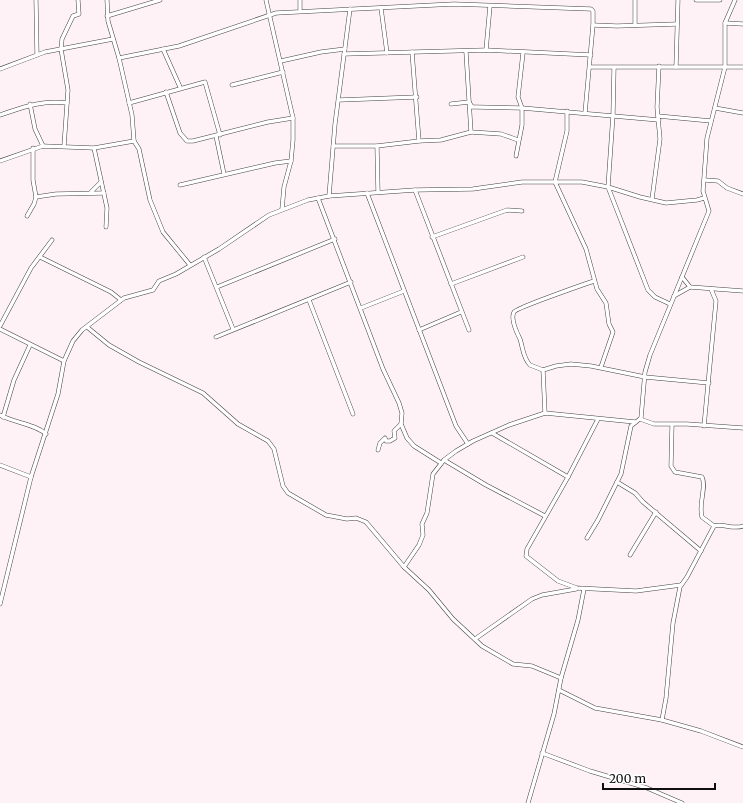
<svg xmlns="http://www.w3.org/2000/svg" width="743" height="803" font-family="Merriweather,serif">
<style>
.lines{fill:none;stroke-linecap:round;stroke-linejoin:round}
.street-casing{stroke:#424242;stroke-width:4.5}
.street{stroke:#fff;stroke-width:3.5}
</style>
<rect width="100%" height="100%" fill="#fff2f6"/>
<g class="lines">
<defs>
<g id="street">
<polyline points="36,0 37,55"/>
<polyline points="107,0 108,21 119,58 132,115 134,141 139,149 150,200 163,232 190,265"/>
<polyline points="266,0 293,118 293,140 291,161 284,187 282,209"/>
<polyline points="300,0 300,11"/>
<polyline points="696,0 720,0"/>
<polyline points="381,8 387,53"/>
<polyline points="107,16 160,0"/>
<polyline points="725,23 743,24"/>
<polyline points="593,25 617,26 677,24"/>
<polyline points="635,25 635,0"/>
<polyline points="163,49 180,87"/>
<polyline points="486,50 490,6"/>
<polyline points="466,52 471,132 501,134 518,140"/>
<polyline points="344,54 486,50 591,55"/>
<polyline points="119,58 179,46 276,13 454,4 591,9 593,11 593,25 585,113"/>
<polyline points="281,61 321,52 345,49"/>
<polyline points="590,67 743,67"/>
<polyline points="676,67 678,0"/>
<polyline points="614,68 613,115 608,187 648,290 655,297 670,304"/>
<polyline points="0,69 45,52 113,39"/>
<polyline points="232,85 283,72"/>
<polyline points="166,92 180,133 187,141 193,141 268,122 293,118"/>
<polyline points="339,100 417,97"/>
<polyline points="129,103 205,82 220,135"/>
<polyline points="30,104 35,129 43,146"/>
<polyline points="451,104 469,102 472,107 476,107 522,108 659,120"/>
<polyline points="715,108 743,113"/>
<polyline points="567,111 567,131 555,182 586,249 597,289 606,303 609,324 613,332 601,367"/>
<path d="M0,115C24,107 41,100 67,103"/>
<polyline points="658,116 711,121"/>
<polyline points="216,136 224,174"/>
<polyline points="419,141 441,140 471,132"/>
<polyline points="64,146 68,90 61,49 62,39 73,16 79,14 78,0"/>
<polyline points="333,146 377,146 419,141 412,52"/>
<polyline points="377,146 378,192"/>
<polyline points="94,148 107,208 106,227"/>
<polyline points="516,156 522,125 522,108 518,97 523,53"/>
<polyline points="0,161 43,146 94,148 134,141"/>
<polyline points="705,180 718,181 727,188 743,194"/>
<polyline points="180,185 275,163 291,161"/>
<polyline points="415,190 469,330"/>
<polyline points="91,192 101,182"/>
<polyline points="367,193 456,426 468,444"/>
<polyline points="329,196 335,124 350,9"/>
<polyline points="36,197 56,194 104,193"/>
<polyline points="318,198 383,369 399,403 402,413 401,424 407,438 414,446 441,463"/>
<polyline points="652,199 660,139 657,107 659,66"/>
<polyline points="27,216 34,204 36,197 33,180 33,148"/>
<polyline points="432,237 507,210 522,211"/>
<polyline points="40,257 111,292 121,300"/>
<polyline points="204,257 233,329"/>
<polyline points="682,277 690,287 743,291"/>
<path d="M594,281C585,284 516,308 514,312C510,319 517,333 520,339C523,348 523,358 530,365L543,370L556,366L571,364L591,366L645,377L709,383"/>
<polyline points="451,284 523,257"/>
<polyline points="217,287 335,239"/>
<polyline points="674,296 690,287"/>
<polyline points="309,300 353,414"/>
<polyline points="361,308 404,291"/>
<polyline points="0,326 31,268 52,240"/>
<polyline points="87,327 109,345 139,362 203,393 238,424 268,441 274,449 283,486 288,493 326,515 347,519 356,518 366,522 404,567 429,590 453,619 482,646 513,664 532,666 561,678"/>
<polyline points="0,329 64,361"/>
<polyline points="419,330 461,312"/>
<polyline points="216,337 351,282"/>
<polyline points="543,370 545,413"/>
<path d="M0,415C15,423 35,424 46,434"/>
<polyline points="3,417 14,380 30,345"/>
<polyline points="598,419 568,477 527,549 526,556 558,581 577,588 636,591 681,585"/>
<polyline points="640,419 654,424 687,424 743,428"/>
<path d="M672,425L671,466L675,472L702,477C707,487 698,504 702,517L714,526C723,523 733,530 743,526"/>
<polyline points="704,426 716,301 711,289"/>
<polyline points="492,433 568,477"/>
<polyline points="378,450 380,443 385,438 386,441 390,441 395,438 394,431 401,424"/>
<polyline points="444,460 486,485 545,516"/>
<polyline points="0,465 31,477"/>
<polyline points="617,482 635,493 643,502 701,551"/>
<polyline points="587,538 598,520 621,474 631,426 641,418 645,372 650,355 709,211 703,191 707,138 725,67 725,23 735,0"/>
<polyline points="630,555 656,512"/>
<polyline points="404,567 419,545 423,535 422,524 427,513 433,474 444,460 456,451 473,441 509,425 545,413 635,422"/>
<polyline points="0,604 31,477 58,394 64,361 73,341 82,330 124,298 153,290 159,281 176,274 219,249 269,215 308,200 329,196 415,190 473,189 522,182 582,182 608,187 640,197 666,203 697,200 704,198"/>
<polyline points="475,639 532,599 542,595 576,589"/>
<polyline points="559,690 595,708 662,720 701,731 743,747"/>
<polyline points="662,720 666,698 673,623 680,587 687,577 714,526"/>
<polyline points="542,753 590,771 647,788 682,803"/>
<polyline points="528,803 554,714 561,678 578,620 584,589"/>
</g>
</defs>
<use href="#street" class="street-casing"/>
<use href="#street" class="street"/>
</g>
<path d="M603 783v6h112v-6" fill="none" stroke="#0f0f0f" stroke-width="2"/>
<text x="609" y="783" font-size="12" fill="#0f0f0f" stroke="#ffffff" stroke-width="3" paint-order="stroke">200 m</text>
</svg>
